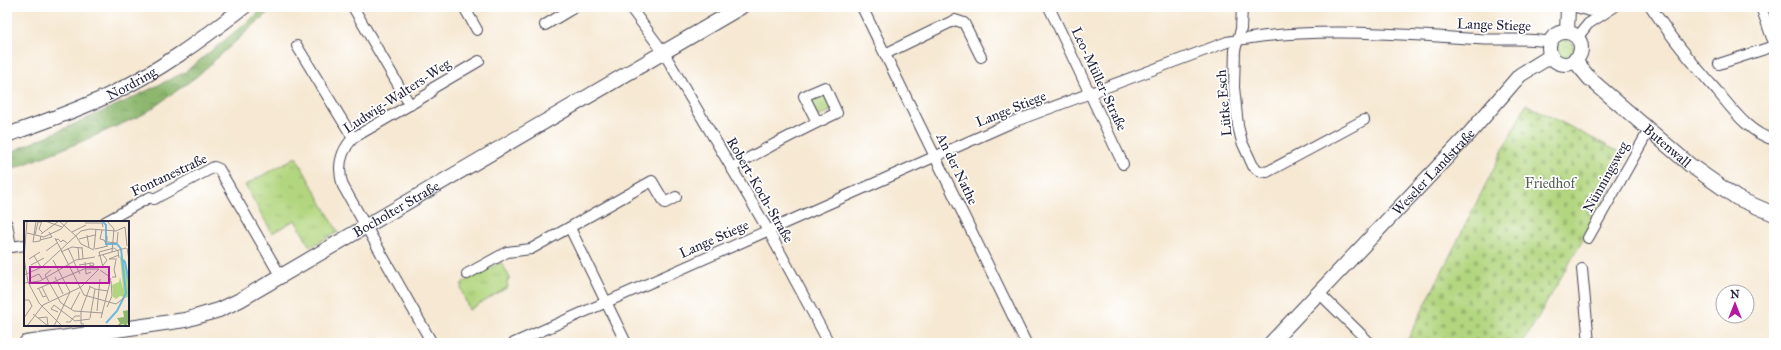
<svg xmlns="http://www.w3.org/2000/svg" width="1781" height="350" font-family="'IM FELL Great Primer',serif">
<style>
.grass{fill:url(#grass-tufts);stroke:#6a7c5d}
.forest{fill:url(#forest-crowns);stroke:#586c54}
.cemetery{fill:url(#cemetery-stones);stroke:#6a7c5d}
.lines{fill:none;stroke-linecap:round;stroke-linejoin:round}
.street-casing{stroke:#424052;stroke-width:12}
.secondary-casing{stroke:#424052;stroke-width:16}
.street{stroke:#fff;stroke-width:10}
.secondary{stroke:#fff;stroke-width:14}
.labels{text-anchor:middle;dominant-baseline:central;stroke-width:3.5;stroke-linejoin:round;paint-order:stroke}
.street-label{font-size:14px;fill:#22223b;stroke:#fff}
.park-label{font-size:14px;fill:#546153;stroke:#fff}
.inset-river{fill:none;stroke:#69b9e4;stroke-width:2}
.inset-road{fill:none;stroke:#a19996;stroke-width:1}
.view{fill:#b5179e;fill-opacity:0.15;stroke:#b5179e;stroke-width:2}
.inset-edge{fill:none;stroke:#22223b;stroke-width:2}
</style>
<defs>
<pattern id="grass-tufts" width="24" height="20" patternUnits="userSpaceOnUse"><rect width="24" height="20" fill="#b2d67f"/><path d="M3 7l-1-3M5 7V3M7 7l1-3M15 17l-1-3M17 17v-4M19 17l1-3" fill="none" stroke="#99b76f"/></pattern>
<pattern id="forest-crowns" width="20" height="18" patternUnits="userSpaceOnUse"><rect width="20" height="18" fill="#8db76e"/><path d="M2 6a3 3 0 1 1 6 0M12 15a3 3 0 1 1 6 0" fill="none" stroke="#73945c"/></pattern>
<pattern id="cemetery-stones" width="16" height="16" patternUnits="userSpaceOnUse"><rect width="16" height="16" fill="#b2d67f"/><path d="M2 7V4a2 2 0 0 1 4 0v3zM10 15v-3a2 2 0 0 1 4 0v3z" fill="#99b76f"/></pattern>
</defs>
<rect width="100%" height="100%" fill="#fff"/>
<filter id="ink" filterUnits="userSpaceOnUse"><feTurbulence type="fractalNoise" baseFrequency=".025" numOctaves="2"/><feDisplacementMap in="SourceGraphic" scale="8" xChannelSelector="R" yChannelSelector="G"/><feConvolveMatrix kernelMatrix="1 2 1 2 8 2 1 2 1" color-interpolation-filters="sRGB"/></filter>
<filter id="wash" filterUnits="userSpaceOnUse"><feTurbulence type="fractalNoise" baseFrequency=".012" numOctaves="4" result="noise"/><feDisplacementMap in="SourceGraphic" scale="16" xChannelSelector="R" yChannelSelector="G"/><feGaussianBlur stdDeviation="0.9" result="paint"/><feColorMatrix in="noise" values="0 0 0 0 0 0 0 0 0 0 0 0 0 0 0 0 0 1.4 0 .05"/><feComposite in="paint" operator="in"/></filter>
<g filter="url(#wash)">
<rect width="100%" height="100%" fill="#f6e8d2"/>
<g class="grass">
<circle cx="1564" cy="49" r="10"/>
<polygon points="823,91 832,110 818,117 809,98"/>
<polygon points="296,157 338,232 310,247 295,220 272,233 245,185"/>
<polygon points="501,262 510,278 507,281 508,287 469,310 461,289 462,283"/>
</g>
<polygon class="forest" points="266,7 274,7 196,77 144,114 83,141 7,171 7,154 126,101 185,72"/>
<polygon class="cemetery" points="1526,104 1627,156 1592,224 1523,343 1406,343"/>
</g>
<g filter="url(#ink)">
<g class="lines">
<defs>
<g id="street">
<polyline points="353,7 410,105"/>
<polyline points="464,7 477,30"/>
<polyline points="630,7 664,53 768,230 829,343"/>
<polyline points="862,7 1026,343"/>
<polyline points="1049,7 1123,164"/>
<polyline points="1242,7 1241,29 1235,50 1234,87 1238,126 1242,142 1253,166 1259,171 1267,172 1364,120"/>
<polyline points="1576,7 1590,11 1607,7"/>
<path d="M1651,7C1671,37 1693,64 1717,91C1733,110 1749,133 1774,140"/>
<polyline points="1761,7 1772,38 1774,37"/>
<polyline points="545,25 575,7"/>
<polyline points="1577,38 1588,24 1614,7"/>
<polyline points="297,46 353,138"/>
<polyline points="885,54 955,20 964,23 981,57"/>
<polyline points="1719,64 1774,46"/>
<path d="M731,168C766,148 801,130 837,113L825,87L804,96L817,122"/>
<polyline points="105,222 150,197 154,199 214,167 219,169 281,277"/>
<polyline points="7,224 11,247 25,245"/>
<polyline points="570,228 626,343"/>
<polyline points="1588,238 1649,130"/>
<polyline points="1582,269 1589,343"/>
<polyline points="467,274 507,252 531,249 652,181 665,203 676,197"/>
<polyline points="1319,293 1370,343"/>
<path d="M432,343L343,186C337,168 340,152 353,138L430,93L433,88L479,61"/>
<path d="M514,343L1013,122L1227,42C1307,26 1395,34 1477,39C1501,41 1526,37 1550,42"/>
</g>
<g id="secondary">
<polyline points="1567,32 1568,7"/>
<circle cx="1565" cy="48" r="16"/>
<path id="s1" d="M1574,60L1590,79L1690,165L1737,198L1774,214"/>
<path id="s2" d="M7,135C41,123 76,111 109,95C158,72 201,40 244,7"/>
<path id="s3" d="M26,343L185,320L219,310L240,300L741,7"/>
<path id="s4" d="M1271,343L1469,134L1520,75L1551,56"/>
</g>
</defs>
<use href="#street" class="street-casing"/>
<use href="#secondary" class="secondary-casing"/>
<use href="#street" class="street"/>
<use href="#secondary" class="secondary"/>
</g>
</g>
<g class="labels">
<g class="street-label">
<text transform="translate(1494 25) rotate(2)">Lange Stiege</text>
<text transform="translate(1099 79) rotate(65)">Leo-Müller-Straße</text>
<text stroke="none"><textPath href="#s2" startOffset="135">Nordring</textPath></text>
<text transform="translate(397 96) rotate(-33)">Ludwig-Walters-Weg</text>
<text transform="translate(1224 103) rotate(-95)">Lütke Esch</text>
<text transform="translate(1011 109) rotate(-22)">Lange Stiege</text>
<text stroke="none"><textPath href="#s1" startOffset="127">Butenwall</textPath></text>
<text transform="translate(957 169) rotate(64)">An der Nathe</text>
<text stroke="none"><textPath href="#s4" startOffset="236">Weseler Landstraße</textPath></text>
<text transform="translate(169 175) rotate(-25)">Fontanestraße</text>
<text transform="translate(1606 177) rotate(-61)">Nünningsweg</text>
<text transform="translate(760 190) rotate(60)">Robert-Koch-Straße</text>
<text stroke="none"><textPath href="#s3" startOffset="400">Bocholter Straße</textPath></text>
<text transform="translate(714 239) rotate(-24)">Lange Stiege</text>
</g>
<g class="park-label">
<text x="1550" y="183">Friedhof</text>
</g>
</g>
<g transform="translate(24 221)">
<rect width="105" height="105" fill="#f6e8d2"/>
<path d="M96,35L101,39L105,59V75L102,77L95,74L99,67Z" fill="#b2d67f"/>
<path d="M105,89V100L102,105L99,103L93,105L96,102L93,97L100,96L99,90Z" fill="#8db76e"/>
<path d="M96,56L100,72L92,78L89,76L88,64L95,61Z" fill="#b2d67f"/>
<path class="inset-river" d="M78,0L82,4V23H93L97,28L102,72L93,90L82,102M97,38L101,41L105,61"/>
<path class="inset-road" d="M3,0L0,37L4,61L15,82L38,105M12,0L9,21L16,20L17,15M18,0L15,8L19,12M21,0L38,6M35,0L52,15L57,23L70,29M83,0L90,8L88,31M61,2H78L79,6M101,6L103,25M78,9L76,18L80,19L83,25M48,11L62,4M3,12L20,16L37,8L44,0M17,13L35,0M11,14L14,1H18M63,14L65,26M83,15V21L93,22L94,11M31,17L60,74L92,83L100,77M55,18L71,14M16,19L28,16L25,11M31,19L34,18L37,21L39,19L43,22M54,26L55,38M58,26L59,38M44,27L50,40M103,27L105,39M70,28L72,8M71,28L84,25M22,30L33,22M37,31L48,26L58,27M10,35L17,46M74,35L102,27M5,38L16,31M93,38H85L95,34M29,39L46,71M50,41L56,53M61,41L62,53L67,51M7,44L20,37M55,44L62,43L67,42H69L70,44L66,45V42M79,46L75,31L90,27L94,30L95,37M77,47L83,39L79,34M27,49L21,54L37,82L50,90L79,92M76,49L86,56M0,54L18,46L57,10L66,8L92,10L101,6M6,55V57L15,53L18,58M31,56L39,73M88,56H92L90,49L92,39M0,62L16,60L52,39L71,36M65,65L71,68L84,70M18,66L25,80M13,68L60,48H75M15,68L19,76L22,75M0,79H5L8,85L0,97M30,84L51,100L66,98M30,84L27,88L34,91M83,86L88,75L87,60M47,88L56,71M73,90L76,58M9,93L24,105M14,97L23,96L24,105M66,97L71,68M77,97L87,57M42,101H46L51,95H56M60,103H57V90L66,66M3,105L19,84L57,66L75,48M30,105L46,71"/>
<path class="view" d="M6,46H85V62H6Z"/>
<rect width="105" height="105" class="inset-edge"/>
</g>
<rect width="1781" height="350" fill="none" stroke="#fff" stroke-width="24"/>
<g transform="translate(1735 304)"><circle r="19" fill="#ffffff" stroke="#a7a7b1"/>
<path d="M0-3L7 15L0 10L-7 15Z" fill="#b5179e"/>
<text y="-6" font-size="11" font-weight="bold" text-anchor="middle" fill="#22223b">N</text>
</g>
</svg>
